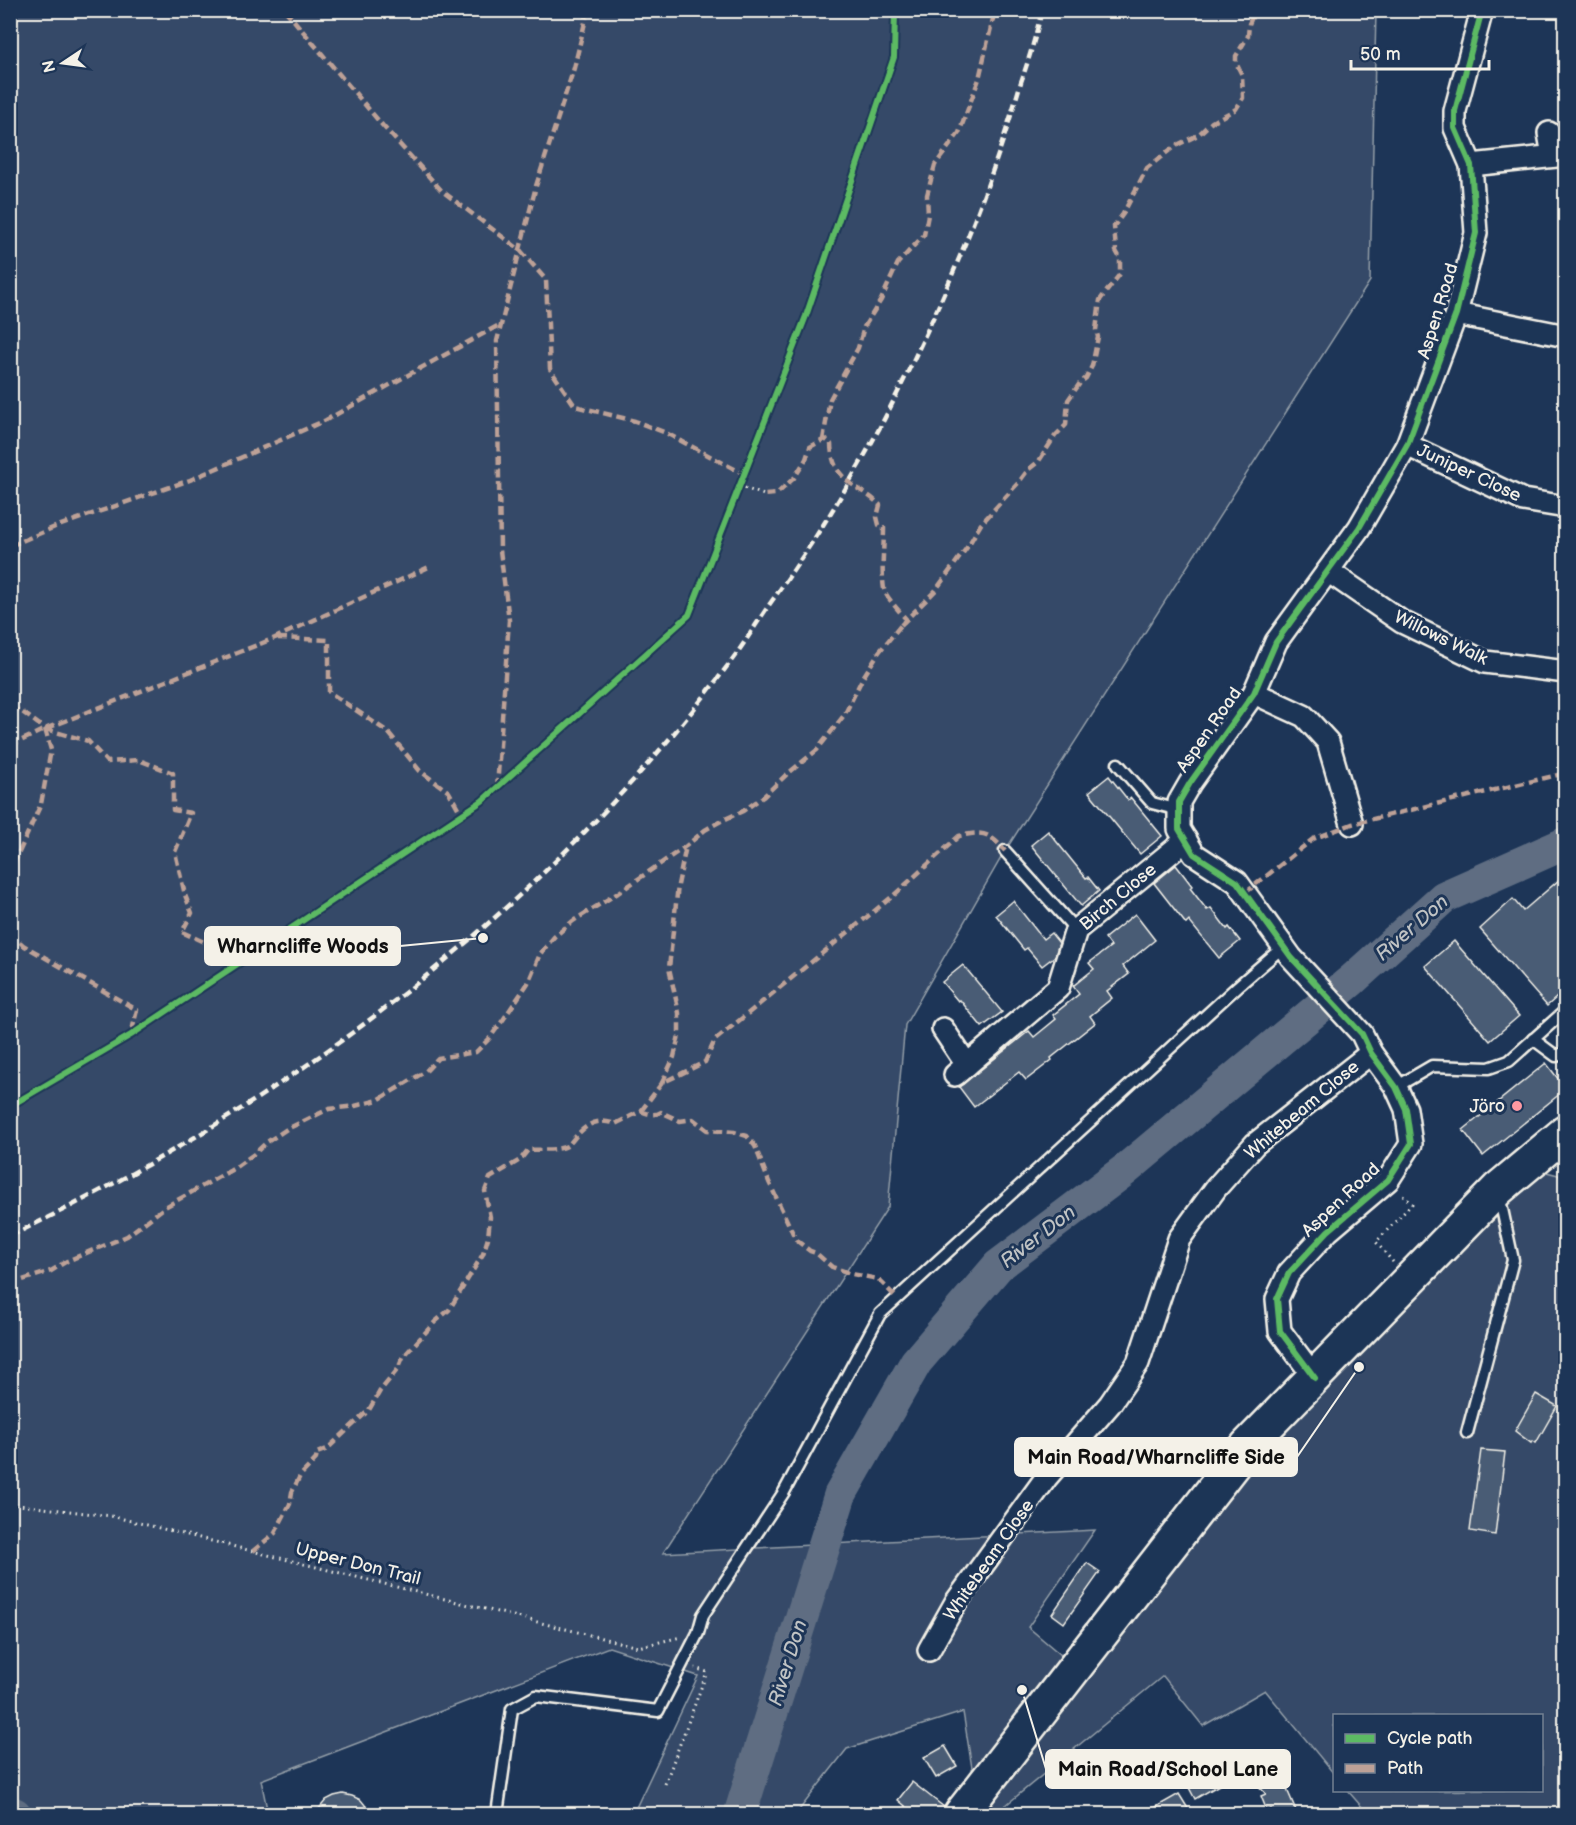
<svg xmlns="http://www.w3.org/2000/svg" width="1576" height="1825" font-family="'Balsamiq Sans',sans-serif">
<style>
.green{fill:#354a67;stroke:#949ea8;stroke-width:1.5}
.lines{fill:none;stroke-linecap:round;stroke-linejoin:round}
.river{stroke:#5e6d82;stroke-width:33}
.building{fill:#485b74;stroke:#f4f1e8;stroke-width:1.5}
.service-casing{stroke:#f4f1e8;stroke-width:15}
.minor-casing{stroke:#f4f1e8;stroke-width:26}
.primary-casing{stroke:#f4f1e8;stroke-width:38}
.path{stroke:#f4f1e8;stroke-width:3;stroke-dasharray:1.5 4.5;stroke-linecap:butt}
.service{stroke:#1d3557;stroke-width:10}
.minor{stroke:#1d3557;stroke-width:21}
.primary{stroke:#1d3557;stroke-width:33}
.rail{stroke:#f4f1e8;stroke-width:4.5;stroke-dasharray:9 4.5;stroke-linecap:butt}
.quiet{stroke:#bda197;stroke-width:4.5;stroke-dasharray:9 4.5;stroke-linecap:butt}
.cycleway-casing{stroke:#1d3557;stroke-width:10}
.cycleway{stroke:#5cba63;stroke-width:6}
.poi-dot{fill:#ff9aa2;stroke:#1d3557;stroke-width:2}
.labels{text-anchor:middle;dominant-baseline:central;stroke-width:6;stroke-linejoin:round;paint-order:stroke}
.street-label{font-size:18px;fill:#f4f1e8;stroke:#1d3557}
.poi-label{font-size:18px;fill:#f4f1e8;stroke:#1d3557;text-anchor:end}
.water-label{font-size:20px;font-style:italic;fill:#c0c3c4;stroke:#1d3557}
.leader{fill:none;stroke:#f4f1e8;stroke-width:2}
.callout-dot{fill:#f4f1e8;stroke:#1d3557;stroke-width:2}
.callout{fill:#f4f1e8;stroke:#f4f1e8;stroke-width:2}
.callout-label{font-size:20px;text-anchor:middle;font-weight:bold;fill:#111}
</style>
<rect width="100%" height="100%" fill="#1d3557"/>
<filter id="ink" filterUnits="userSpaceOnUse"><feTurbulence type="fractalNoise" baseFrequency=".0167" numOctaves="2"/><feDisplacementMap in="SourceGraphic" scale="12" xChannelSelector="R" yChannelSelector="G"/><feConvolveMatrix kernelMatrix="1 2 1 2 8 2 1 2 1" color-interpolation-filters="sRGB"/></filter>
<g filter="url(#ink)">
<g class="green">
<polygon points="11,11 1376,11 1370,281 1005,851 905,1025 888,1207 663,1553 1095,1530 1028,1627 1067,1660 973,1774 963,1712 847,1749 796,1814 633,1814 698,1676 609,1647 261,1780 268,1814 11,1814"/>
<polygon points="1531,1168 1558,1175 1566,1182 1565,1814 1368,1814 1348,1791 1542,1790 1542,1716 1334,1716 1334,1774 1265,1690 1203,1726 1163,1676 995,1814 974,1814 1260,1451"/>
</g>
<g class="lines">
<g class="river">
<polyline points="10,1812 15,1814"/>
<polyline points="740,1814 840,1495 916,1362 998,1266 1125,1170 1352,980 1444,897 1566,843"/>
</g>
</g>
<g class="building">
<polygon points="1109,776 1128,800 1131,798 1162,836 1140,854 1089,792"/>
<polygon points="1048,831 1086,878 1088,877 1099,891 1081,906 1031,845"/>
<polygon points="1176,865 1192,886 1190,888 1207,910 1211,908 1227,929 1229,927 1240,941 1219,958 1189,921 1186,924 1154,883"/>
<polygon points="1566,874 1566,989 1547,1006 1480,929 1513,899 1523,911"/>
<polygon points="1013,901 1043,939 1051,933 1059,943 1055,956 1042,966 1027,948 1024,950 996,915"/>
<polygon points="1135,914 1155,940 1123,966 1129,974 1107,991 1112,998 1090,1016 1095,1023 1051,1058 1052,1060 1026,1080 1019,1072 974,1107 959,1087 1029,1031 1034,1037 1056,1019 1053,1015 1079,994 1073,986 1094,969 1089,963 1111,946 1105,938"/>
<polygon points="1454,941 1519,1016 1490,1041 1425,966"/>
<polygon points="963,965 1002,1012 982,1027 960,1000 958,1001 942,982"/>
<polygon points="1546,1063 1566,1089 1483,1156 1463,1130"/>
<polygon points="1536,1394 1557,1406 1536,1443 1532,1441 1531,1443 1515,1431"/>
<polygon points="1481,1450 1505,1452 1495,1535 1470,1531"/>
<polygon points="1087,1563 1100,1572 1064,1623 1052,1614"/>
<polygon points="945,1746 957,1766 936,1778 924,1758"/>
<polygon points="1262,1751 1279,1771 1298,1815 1274,1815 1271,1809 1267,1811 1261,1796 1266,1794 1243,1769"/>
<polygon points="1215,1763 1226,1781 1195,1799 1185,1780"/>
<polygon points="912,1782 944,1807 943,1815 916,1815 898,1800"/>
<polygon points="343,1794 352,1796 361,1800 373,1815 314,1815 326,1800 334,1796"/>
<polygon points="1179,1794 1192,1815 1142,1815"/>
</g>
<g class="lines">
<defs>
<g id="service">
<polyline points="1118,764 1152,803 1179,810"/>
<polyline points="1005,851 1076,930"/>
<polyline points="1533,1039 1556,1056 1566,1052"/>
<polyline points="1396,1087 1432,1066 1489,1068 1509,1061 1566,1010"/>
<polyline points="1467,1433 1513,1260 1499,1195"/>
<polyline points="497,1814 512,1709 536,1696 658,1711 698,1633 703,1615 784,1492 880,1314 1238,986 1283,947"/>
</g>
<g id="minor">
<polyline points="1549,133 1553,156"/>
<polyline points="1471,165 1566,155"/>
<polyline points="1456,314 1566,336"/>
<polyline points="1407,445 1523,500 1566,507"/>
<polyline points="1328,571 1402,622 1485,662 1566,672"/>
<polyline points="1254,693 1304,716 1328,742 1352,824"/>
<polyline points="943,1029 967,1065"/>
<polyline points="955,1075 1058,988 1076,930 1186,840"/>
<polyline points="1315,1378 1280,1331 1277,1299 1289,1273 1328,1231 1388,1180 1411,1144 1406,1109 1396,1087 1371,1053 1362,1034 1291,957 1237,882 1194,854 1179,829 1179,802 1190,783 1254,693 1276,642 1359,528 1407,445 1456,314 1476,233 1471,165 1455,128 1455,111 1482,10"/>
<polyline points="929,1650 956,1602 1046,1478 1110,1404 1138,1363 1179,1239 1216,1188 1255,1144 1371,1053"/>
</g>
<polyline id="primary" points="961,1814 1248,1445 1498,1189 1566,1132"/>
</defs>
<use href="#service" class="service-casing"/>
<use href="#minor" class="minor-casing"/>
<use href="#primary" class="primary-casing"/>
<g class="path">
<polyline points="739,486 764,495"/>
<polyline points="1393,1262 1376,1242 1412,1204 1402,1194"/>
<polyline points="10,1504 111,1516 638,1647 681,1637"/>
<polyline points="665,1784 707,1672 695,1668"/>
</g>
<use href="#service" class="service"/>
<use href="#minor" class="minor"/>
<use href="#primary" class="primary"/>
<path class="rail" d="M10,1236C291,1103 552,905 737,653C750,635 761,616 774,598C803,557 830,516 855,472C882,426 905,379 927,331C965,250 996,168 1021,82C1029,59 1036,35 1042,10"/>
<g class="quiet">
<polyline points="285,10 383,126 442,191 520,250 546,280 550,369 575,406 635,421 666,433 744,474"/>
<polyline points="823,440 830,399 858,348 864,327 881,300 898,263 924,235 928,215 927,195 935,165 959,133 979,79 995,10"/>
<polyline points="10,546 55,527 190,480 326,420 501,324"/>
<polyline points="901,625 935,591 968,546 981,524 1019,482 1028,470 1039,461 1055,436 1066,425 1068,400 1080,383 1086,378 1092,366 1098,337 1096,330 1100,300 1120,274 1120,258 1116,251 1114,226 1123,214 1147,168 1175,146 1198,135 1212,122 1236,109 1243,98 1242,75 1236,63 1236,56 1248,36 1249,24 1255,10"/>
<polyline points="278,638 329,640 329,692 388,732 420,771 449,792 462,815"/>
<polyline points="10,709 21,711 45,729 51,750 41,804 10,872"/>
<polyline points="45,729 88,741 107,762 139,760 173,773 173,810 191,813 175,852 185,895 192,913 182,932 206,943 225,937 246,959"/>
<polyline points="10,746 45,729 275,638 431,566"/>
<polyline points="497,788 509,620 500,550 497,341 536,186 574,68 588,10"/>
<polyline points="1245,893 1313,839 1352,824 1566,773"/>
<polyline points="10,933 23,945 137,1010 131,1035"/>
<polyline points="662,1083 674,1057 679,1035 679,1013 669,968 678,885 686,846"/>
<path d="M641,1111L662,1083L705,1062L715,1040L893,896L959,836C983,831 989,832 1005,851"/>
<path d="M10,1284L51,1271L67,1261L127,1236L165,1207L233,1169L254,1154L267,1142L287,1129L329,1109L355,1106L378,1100L426,1071L438,1058L476,1052L489,1039L503,1020L528,983L540,954L554,937L573,921L618,893L686,846L705,830L721,821L743,811L763,797L786,775L817,750L845,714L862,679L879,652L906,619C901,613 885,596 884,589C881,569 884,548 884,528L879,525L877,517L880,505C876,502 874,499 869,496C847,481 832,474 831,444L825,439L810,447L806,459L795,477L780,491L776,494L764,495"/>
<path d="M253,1551L275,1533L290,1504L292,1492L300,1476L316,1459L317,1453L327,1449L369,1410L380,1391L398,1369L403,1357L435,1322L449,1310L483,1254L488,1238L490,1217L485,1191L490,1178L520,1160L528,1150C540,1149 557,1151 567,1146C570,1144 574,1138 577,1135C588,1123 599,1118 615,1124L641,1111C647,1114 655,1116 661,1112L680,1121L693,1119L707,1130L734,1132L747,1136L755,1146L769,1182L796,1240L810,1251L816,1253L832,1267L852,1274L878,1279L897,1298"/>
</g>
<defs>
<g id="cycleway">
<polyline points="10,1106 131,1035 482,801 689,615 806,316 894,57 895,10"/>
<polyline points="1315,1378 1280,1331 1277,1299 1289,1273 1328,1231 1388,1180 1411,1144 1406,1109 1396,1087 1371,1053 1362,1034 1291,957 1237,882 1194,854 1179,829 1179,802 1190,783 1254,693 1276,642 1359,528 1407,445 1456,314 1476,233 1471,165 1455,128 1455,111 1482,10"/>
</g>
</defs>
<use href="#cycleway" class="cycleway-casing"/>
<use href="#cycleway" class="cycleway"/>
</g>
</g>
<circle class="poi-dot" cx="1517" cy="1106" r="6"/>
<g class="labels">
<g class="street-label">
<text transform="translate(1438 311) rotate(-73)">Aspen Road</text>
<text transform="translate(1469 473) rotate(25)">Juniper Close</text>
<text transform="translate(1441 638) rotate(26)">Willows Walk</text>
<text transform="translate(1209 730) rotate(-55)">Aspen Road</text>
<text transform="translate(1118 897) rotate(-40)">Birch Close</text>
<text transform="translate(1302 1110) rotate(-40)">Whitebeam Close</text>
<text transform="translate(1341 1200) rotate(-43)">Aspen Road</text>
<text transform="translate(989 1560) rotate(-55)">Whitebeam Close</text>
<text transform="translate(358 1564) rotate(14)">Upper Don Trail</text>
</g>
<g class="poi-label">
<text x="1505" y="1106">Jöro</text>
</g>
<g class="water-label">
<text transform="translate(1412 928) rotate(-41)">River Don</text>
<text transform="translate(1038 1237) rotate(-38)">River Don</text>
<text transform="translate(788 1663) rotate(-73)">River Don</text>
</g>
</g>
<path class="leader" d="M483 938L400 946M1359 1367L1297 1457M1022 1690L1046 1769"/>
<g class="callout-dot">
<circle cx="483" cy="938" r="6"/>
<circle cx="1359" cy="1367" r="6"/>
<circle cx="1022" cy="1690" r="6"/>
</g>
<g class="callout">
<rect x="205" y="927" width="195" height="38" rx="6"/>
<rect x="1015" y="1438" width="282" height="38" rx="6"/>
<rect x="1046" y="1750" width="244" height="38" rx="6"/>
</g>
<g class="callout-label">
<text x="303" y="953">Wharncliffe Woods</text>
<text x="1156" y="1464">Main Road/Wharncliffe Side</text>
<text x="1168" y="1776">Main Road/School Lane</text>
</g>
<rect width="1576" height="1825" fill="none" stroke="#1d3557" stroke-width="36"/>
<rect x="18" y="18" width="1540" height="1789" fill="none" stroke="#f4f1e8" stroke-width="2" filter="url(#ink)"/>
<rect x="1333" y="1714" width="210" height="78" fill="#1d3557" stroke="#738091" stroke-width="1.5"/>
<rect x="1345" y="1734" width="30" height="9" fill="#5cba63" stroke="#738091" stroke-width="1.5"/>
<text x="1387" y="1744" font-size="18" fill="#f4f1e8">Cycle path</text>
<rect x="1345" y="1764" width="30" height="9" fill="#bda197" stroke="#738091" stroke-width="1.5"/>
<text x="1387" y="1774" font-size="18" fill="#f4f1e8">Path</text>
<g transform="translate(63 63) rotate(257)" stroke="#1d3557" stroke-width="4.5" paint-order="stroke">
<path d="M0-4.5L10 22L0 15L-10 22Z" fill="#f4f1e8"/>
<text y="-9" font-size="16" font-weight="bold" text-anchor="middle" fill="#f4f1e8">N</text>
</g>
<path d="M1351 60v9h138v-9" fill="none" stroke="#f4f1e8" stroke-width="3"/>
<text x="1360" y="60" font-size="18" fill="#f4f1e8" stroke="#1d3557" stroke-width="4.5" paint-order="stroke">50 m</text>
</svg>
